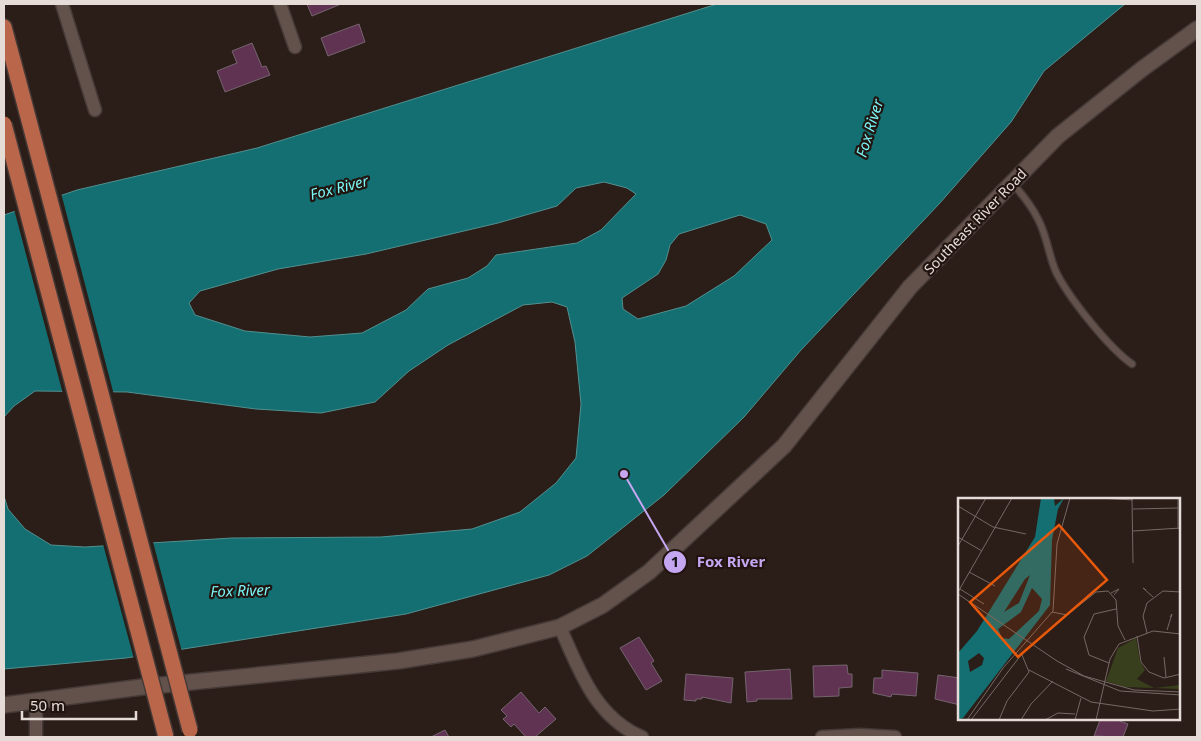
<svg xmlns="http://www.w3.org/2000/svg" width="1201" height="741" font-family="'Noto Sans',sans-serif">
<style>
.water{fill:#136f71;stroke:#529090;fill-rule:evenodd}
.pier{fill:#2b1d18}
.building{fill:#613352;stroke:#74646e}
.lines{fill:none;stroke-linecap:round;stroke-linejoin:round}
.service-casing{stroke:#453a37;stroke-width:9}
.minor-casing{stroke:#453a37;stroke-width:15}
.tertiary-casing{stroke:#453a37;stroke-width:18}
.primary-casing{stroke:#453a37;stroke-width:18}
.service{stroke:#62524b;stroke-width:6}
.minor{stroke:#62524b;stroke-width:12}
.tertiary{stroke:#62524b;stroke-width:15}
.primary{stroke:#ba664a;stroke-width:15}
.primary-bridge-casing{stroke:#453a37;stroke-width:18;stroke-linecap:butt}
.primary-bridge{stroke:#ba664a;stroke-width:15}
.labels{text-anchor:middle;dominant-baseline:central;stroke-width:4.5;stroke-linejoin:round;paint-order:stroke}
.street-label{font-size:14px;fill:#e5dcd8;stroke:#21140f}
.water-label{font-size:15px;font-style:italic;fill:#7bf5f7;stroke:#21140f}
.inset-road{fill:none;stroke:#756965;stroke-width:1}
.view{fill:#e8590c;fill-opacity:0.15;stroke:#e8590c;stroke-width:2.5}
.inset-edge{fill:none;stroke:#e5dcd8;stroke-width:2.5}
.leader{fill:none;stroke:#c5a7f1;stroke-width:2}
.callout-dot{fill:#c5a7f1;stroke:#21140f;stroke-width:2}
.mark-label{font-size:15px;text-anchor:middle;font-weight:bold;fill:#111}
.callout-label{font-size:15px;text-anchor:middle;font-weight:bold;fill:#c5a7f1;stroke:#21140f;stroke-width:4.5;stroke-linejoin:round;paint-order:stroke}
</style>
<rect width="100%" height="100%" fill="#2b1d18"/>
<path class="water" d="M717,4H1125L1044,71L1011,122L939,204L801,350L744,417L664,495L587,556L549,575L406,614L126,658L4,669V496L8,509L25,529L51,545L85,547L232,538L381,537L472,529L520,512L556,483L576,458L581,404L575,342L567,307L552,302L523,305L448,345L409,371L375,402L321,413L256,409L127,392L35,391L14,406L4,417V215L77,190L257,148ZM604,182L627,188L636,194L601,230L577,243L496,255L487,266L468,278L428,289L406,310L362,333L310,337L245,331L195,315L189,303L200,291L278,269L366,254L498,223L557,206L576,188ZM740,215L766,224L772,240L734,276L686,306L638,319L623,309L622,298L658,274L666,260L670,245L679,234Z"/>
<g class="pier">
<polygon points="61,193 114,395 63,394 14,209"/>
<polygon points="153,542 182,652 134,659 103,544"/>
</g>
<g class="building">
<polygon points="307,4 341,4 312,16"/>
<polygon points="359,24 365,42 328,56 321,38"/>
<polygon points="252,43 262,67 266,66 270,75 225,92 217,71 237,63 232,51"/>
<polygon points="639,637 654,661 651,663 662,681 646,690 620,648"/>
<polygon points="847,665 848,674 852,674 852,687 839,688 839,696 814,697 813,666"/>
<polygon points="790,669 792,699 757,699 757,701 747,702 745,672"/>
<polygon points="882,670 918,673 916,696 892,694 891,697 873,693 874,678 882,678"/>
<polygon points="686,674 733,678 731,703 702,697 702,699 696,699 696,701 684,700"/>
<polygon points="938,675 960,678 960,705 935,699"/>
<polygon points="521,692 539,713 545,707 556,719 535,737 526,737 514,724 511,727 503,719 507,716 501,710"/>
<polygon points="1100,720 1117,720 1128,724 1123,737 1094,736"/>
<polygon points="445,730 449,737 431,737"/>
</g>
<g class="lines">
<defs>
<path id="service" d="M1012,183C1023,195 1032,206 1039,221C1047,237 1049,256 1056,272C1069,298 1109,348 1132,364"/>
<g id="minor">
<polyline points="62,4 95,110"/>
<polyline points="280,4 295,47"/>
<path d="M560,627C579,670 595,717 642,737"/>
<polyline points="36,701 36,737"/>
<polyline points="822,737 860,735 895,737"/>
</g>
<polyline id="tertiary" points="4,705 142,687 398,661 473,649 560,627 603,605 649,572 784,446 910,287 1058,136 1142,69 1197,29"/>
<polyline id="primary" points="4,27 18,79"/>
</defs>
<use href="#service" class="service-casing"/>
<use href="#minor" class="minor-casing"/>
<use href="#tertiary" class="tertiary-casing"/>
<use href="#primary" class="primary-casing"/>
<use href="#service" class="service"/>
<use href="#minor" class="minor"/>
<use href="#tertiary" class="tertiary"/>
<use href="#primary" class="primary"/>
<defs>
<g id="primary-bridge">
<polyline points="18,79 190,730"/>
<polyline points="4,124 166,737"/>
</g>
</defs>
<use href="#primary-bridge" class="primary-bridge-casing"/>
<use href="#primary-bridge" class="primary-bridge"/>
</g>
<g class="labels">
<g class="street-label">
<text transform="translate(975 221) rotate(-46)">Southeast River Road</text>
</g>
<g class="water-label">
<text transform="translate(869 128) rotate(-73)">Fox River</text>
<text transform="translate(339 187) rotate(-14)">Fox River</text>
<text transform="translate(240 590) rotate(-2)">Fox River</text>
</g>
</g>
<g transform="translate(958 498)">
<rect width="222" height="222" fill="#2b1d18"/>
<path d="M178,140L182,163L187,172L179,181L196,190L222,187V191L167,189L148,183L160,150Z" fill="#383f1c"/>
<path d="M83,0H96L97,8L106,0L100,11L94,42L92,107L5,220L0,222V155L19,133L77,39ZM72,77L61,105L46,114L67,81ZM74,90L84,101L81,113L51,141L44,140L40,131L63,114ZM21,155L26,160L24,167L12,174L10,163Z" fill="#136f71" fill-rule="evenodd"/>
<path class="inset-road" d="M141,0L175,2M174,0L175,65M0,8L35,29L68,36M175,11L220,10M220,31V0M175,33L223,30M0,39L24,53M0,48L28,0M11,74L37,88M2,91L26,106M188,92L185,90L195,99M0,94L54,0M153,95L161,91L156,97M0,96L99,163L126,178L176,192L223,194M94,114L109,117L138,94L150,93L158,102L160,128L167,142M209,132L214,116L212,119M189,135L185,118L189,105L205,93L223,94M179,138L183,164L191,174L206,180L223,176M206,159L208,179M151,165L131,157L126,139L136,116L158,111M108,171L162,193L223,197M71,172L133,204L195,213L223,211M9,222L45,170L95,113L99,46L112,0M13,222L63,157M41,222L49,203L71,174L64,157M63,222L73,206L95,183M87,222L100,215L117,216M117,222L123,200M138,222L152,161L161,146L195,133L223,136"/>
<path class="view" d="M101,27L149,82L60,159L12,104Z"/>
<rect width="222" height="222" class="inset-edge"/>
</g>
<path class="leader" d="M624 474L675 562"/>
<g class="callout-dot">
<circle cx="624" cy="474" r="5"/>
<circle cx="675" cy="562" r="12"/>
</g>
<g class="mark-label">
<text x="675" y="567">1</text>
</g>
<g class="callout-label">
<text x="731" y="567">Fox River</text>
</g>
<rect width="1201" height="741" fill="none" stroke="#e5dcd8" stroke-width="10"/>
<path d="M22 711v8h114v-8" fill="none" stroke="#e5dcd8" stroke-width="2.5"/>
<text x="30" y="711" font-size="15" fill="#e5dcd8" stroke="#21140f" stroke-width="4" paint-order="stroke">50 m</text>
</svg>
